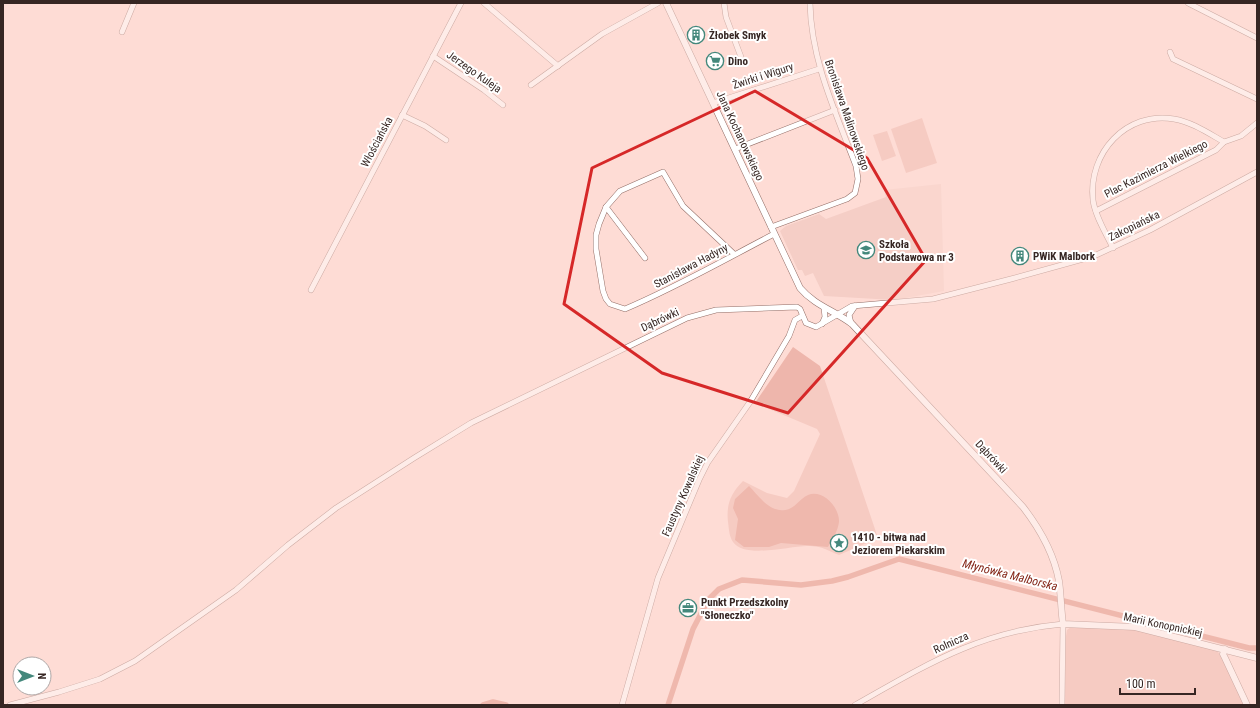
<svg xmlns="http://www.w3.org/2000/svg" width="1260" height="708" font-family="'Roboto Condensed',sans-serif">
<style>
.built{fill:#f5cec6}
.green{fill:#eeb6ac}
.water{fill:#de8c7d}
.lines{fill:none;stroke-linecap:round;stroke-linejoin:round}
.canal{stroke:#de8c7d;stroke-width:5.5}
.minor-casing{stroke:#936e67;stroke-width:6}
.tertiary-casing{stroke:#936e67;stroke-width:7}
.minor{stroke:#fff;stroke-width:5}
.tertiary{stroke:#fff;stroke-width:6}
.marked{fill:none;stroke:#d62828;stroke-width:3;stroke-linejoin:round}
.labels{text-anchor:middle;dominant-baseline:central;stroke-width:4;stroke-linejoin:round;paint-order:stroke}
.poi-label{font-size:11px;font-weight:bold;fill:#362623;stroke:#fff;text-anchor:start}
.street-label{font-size:11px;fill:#362623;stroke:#fff}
.water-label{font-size:12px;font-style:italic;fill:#842517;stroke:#fff}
</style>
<rect width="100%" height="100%" fill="#fedcd5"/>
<polygon class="built" points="941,184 944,291 894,300 824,296 813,273 805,276 802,270 798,270 780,231 786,226 819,214 826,219 886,197 884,190"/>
<g class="green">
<polygon points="922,118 937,163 906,173 891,129"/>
<polygon points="887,131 896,156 882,161 873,135"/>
<path d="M793,347L820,366L878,538L839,555C826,550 823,546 807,546C789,546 745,559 733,542C729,536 729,529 728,522C726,504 731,493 743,481L767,493L787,498L794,491L820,434L817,429L755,403Z"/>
<polygon points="1071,627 1126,628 1215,649 1219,653 1245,705 1065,705 1066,636 1067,630"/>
</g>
<path class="water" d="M749,486C757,494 767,509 780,510C794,512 797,500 808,495C823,489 840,508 839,522C838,531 832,540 828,547L781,543L769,547H744L735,540L738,519L733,508L735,499Z"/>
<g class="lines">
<g class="canal">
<polyline points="483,705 493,702 506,705"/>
<polyline points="668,705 693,629 708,600 719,589 742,580 801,585 832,581 848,577 899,559 1249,648 1257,648"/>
</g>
<defs>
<g id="minor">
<polyline points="484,3 558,66"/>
<polyline points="724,3 726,17 741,57"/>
<polyline points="1188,3 1257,38"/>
<polyline points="122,32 134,3"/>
<polyline points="1170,52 1173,59 1257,99"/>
<polyline points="433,56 484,90 503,105"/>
<polyline points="531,85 602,34 658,3"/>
<polyline points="713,103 819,69"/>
<polyline points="402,115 425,126 446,140"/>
<polyline points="735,149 835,110"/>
<polyline points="606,207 645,258"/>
<polyline points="1096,211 1208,154 1216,150 1224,142 1241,136 1257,123"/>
<path d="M771,227L847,199L855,193L858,179L856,166C836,113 811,61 810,3"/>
<path d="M1113,248C1106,233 1095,216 1093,200C1088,153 1126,111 1174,119C1192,122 1208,133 1224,142"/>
<path d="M734,254L683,206L663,172L620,191L606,207L599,224L596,235V249L603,291L606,299L610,304L625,309C677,287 724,260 774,234"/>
<polyline points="311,290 461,3"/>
<polyline points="851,323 849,315 855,306"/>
<polyline points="822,324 825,317 824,308"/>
<polyline points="10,705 59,692 100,679 135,661 236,590 288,545 336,508 414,458 471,423 687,318 716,310 797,307 800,309 806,323 816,327 852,306 933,299 1011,279 1094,256 1150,230 1257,172"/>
<polyline points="622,705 658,578 699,480 708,462 750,402 789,336 795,320 802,316"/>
<path d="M855,705C926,665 980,631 1063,624L1062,705"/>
</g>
<g id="tertiary">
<path d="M666,3L800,288C814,305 835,311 852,324L1023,507C1040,529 1054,554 1059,581C1061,595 1061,610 1063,624L1135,627L1257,658"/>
<polyline points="1225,649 1223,654 1225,658 1247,705"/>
</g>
</defs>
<use href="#minor" class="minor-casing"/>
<use href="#tertiary" class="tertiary-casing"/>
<use href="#minor" class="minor"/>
<use href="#tertiary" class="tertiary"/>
</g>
<path d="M0 0H1260V708H0ZM755,91L867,158L926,260L788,413L662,373L564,304L592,168Z" fill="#fedcd5" fill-opacity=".55" fill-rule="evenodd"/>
<path class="marked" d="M755,91L867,158L926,260L788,413L662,373L564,304L592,168Z"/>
<defs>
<symbol id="building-ring" viewBox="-11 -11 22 22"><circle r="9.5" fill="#fff" stroke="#44887c" stroke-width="1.5"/><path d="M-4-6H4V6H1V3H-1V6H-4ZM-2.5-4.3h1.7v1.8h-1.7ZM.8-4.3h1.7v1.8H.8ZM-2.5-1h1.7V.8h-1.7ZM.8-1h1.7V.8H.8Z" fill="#44887c"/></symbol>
<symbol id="supermarket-ring" viewBox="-11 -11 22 22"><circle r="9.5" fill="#fff" stroke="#44887c" stroke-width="1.5"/><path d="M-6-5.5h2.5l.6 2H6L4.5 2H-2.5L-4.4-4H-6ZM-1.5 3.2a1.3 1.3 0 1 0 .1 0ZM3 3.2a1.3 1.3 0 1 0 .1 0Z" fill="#44887c"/></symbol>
<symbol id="school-ring" viewBox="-11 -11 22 22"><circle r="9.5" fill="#fff" stroke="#44887c" stroke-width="1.5"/><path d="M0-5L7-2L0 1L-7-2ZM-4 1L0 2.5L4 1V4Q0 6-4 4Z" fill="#44887c"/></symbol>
<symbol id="sight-ring" viewBox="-11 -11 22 22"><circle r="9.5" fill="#fff" stroke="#44887c" stroke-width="1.5"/><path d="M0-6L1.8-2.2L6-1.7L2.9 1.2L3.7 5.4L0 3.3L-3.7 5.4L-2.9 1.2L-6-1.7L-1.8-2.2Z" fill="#44887c"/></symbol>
<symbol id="office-ring" viewBox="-11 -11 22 22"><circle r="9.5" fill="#fff" stroke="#44887c" stroke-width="1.5"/><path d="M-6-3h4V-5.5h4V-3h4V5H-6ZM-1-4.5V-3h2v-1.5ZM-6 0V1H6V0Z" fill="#44887c"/></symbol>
</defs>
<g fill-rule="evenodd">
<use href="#building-ring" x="686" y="25" width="20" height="20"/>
<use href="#supermarket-ring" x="705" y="51" width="20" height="20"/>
<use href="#school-ring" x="856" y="240" width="20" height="20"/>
<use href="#building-ring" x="1010" y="246" width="20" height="20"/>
<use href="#sight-ring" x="829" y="533" width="20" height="20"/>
<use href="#office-ring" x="678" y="598" width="20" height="20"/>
</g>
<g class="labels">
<g class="poi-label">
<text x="709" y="35">Żłobek Smyk</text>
<text x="728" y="61">Dino</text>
<text x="879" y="244">Szkoła<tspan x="879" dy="13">Podstawowa nr 3</tspan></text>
<text x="1033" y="256">PWiK Malbork</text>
<text x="852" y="537">1410 - bitwa nad<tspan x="852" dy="13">Jeziorem Piekarskim</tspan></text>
<text x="701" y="602">Punkt Przedszkolny<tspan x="701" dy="13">"Słoneczko"</tspan></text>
</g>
<g class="street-label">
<text transform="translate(474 72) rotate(35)">Jerzego Kuleja</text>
<text transform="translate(763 76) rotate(-18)">Żwirki i Wigury</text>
<text transform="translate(847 115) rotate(71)">Bronisława Malinowskiego</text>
<text transform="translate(740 136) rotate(65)">Jana Kochanowskiego</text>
<text transform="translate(377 142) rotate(-62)">Włościańska</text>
<text transform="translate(1156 169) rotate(-27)">Plac Kazimierza Wielkiego</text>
<text transform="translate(1134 226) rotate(-26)">Zakopiańska</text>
<text transform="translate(691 266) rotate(-28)">Stanisława Hadyny</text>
<text transform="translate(660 320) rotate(-25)">Dąbrówki</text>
<text transform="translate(991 457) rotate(47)">Dąbrówki</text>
<text transform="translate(683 496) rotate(-66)">Faustyny Kowalskiej</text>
<text transform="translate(1163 625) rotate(12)">Marii Konopnickiej</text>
<text transform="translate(951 643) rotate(-24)">Rolnicza</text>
</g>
<g class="water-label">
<text transform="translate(1010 575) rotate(14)">Młynówka Malborska</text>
</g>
</g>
<rect width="1260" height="708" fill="none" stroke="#362623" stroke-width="8"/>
<g transform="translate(32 676) rotate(90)"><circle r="19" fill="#ffffff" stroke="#afa8a7"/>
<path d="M0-3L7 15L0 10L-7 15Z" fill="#44887c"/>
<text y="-6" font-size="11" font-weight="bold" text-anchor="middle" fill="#362623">N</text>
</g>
<path d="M1120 688v6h75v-6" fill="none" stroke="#362623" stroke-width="2"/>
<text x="1126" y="688" font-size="12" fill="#362623" stroke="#ffffff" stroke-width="3" paint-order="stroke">100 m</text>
</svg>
